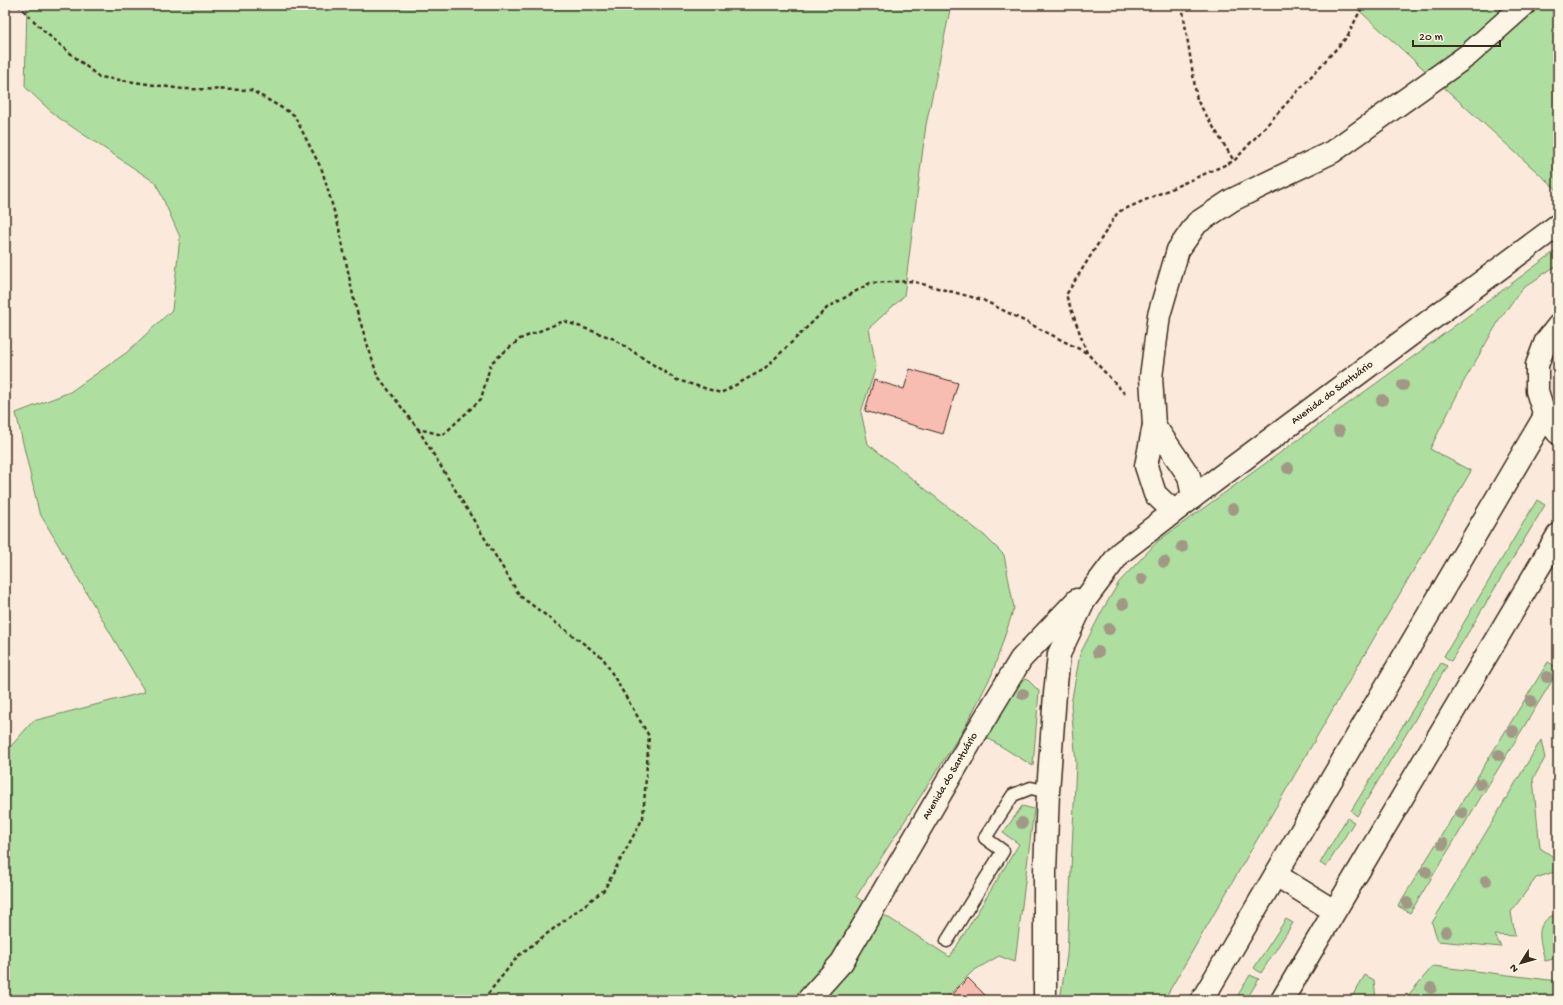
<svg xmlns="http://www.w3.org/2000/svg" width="1563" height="1005" font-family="'Gochi Hand',sans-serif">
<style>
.green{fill:#aedfa0;stroke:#74845f}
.building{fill:#f8bdb2;stroke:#3b2a1e}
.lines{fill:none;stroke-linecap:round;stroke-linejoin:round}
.lane-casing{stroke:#3b2a1e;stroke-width:15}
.street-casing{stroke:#3b2a1e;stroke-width:25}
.secondary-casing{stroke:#3b2a1e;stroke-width:25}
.path{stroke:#3b2a1e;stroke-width:2.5;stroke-dasharray:4 3;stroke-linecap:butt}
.lane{stroke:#fcf5e5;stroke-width:12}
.street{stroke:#fcf5e5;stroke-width:22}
.secondary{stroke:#fcf5e5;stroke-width:22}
.tree{fill:#a19985}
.labels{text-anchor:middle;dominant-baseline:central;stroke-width:3;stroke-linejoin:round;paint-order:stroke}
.street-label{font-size:11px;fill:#3b2a1e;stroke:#fcf5e5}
</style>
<rect width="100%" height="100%" fill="#fbeadb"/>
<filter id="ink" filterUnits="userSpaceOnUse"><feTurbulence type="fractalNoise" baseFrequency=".025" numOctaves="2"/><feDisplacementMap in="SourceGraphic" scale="8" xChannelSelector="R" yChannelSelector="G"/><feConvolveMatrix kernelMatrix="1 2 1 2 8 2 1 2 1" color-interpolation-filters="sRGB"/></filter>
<g filter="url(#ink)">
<g class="green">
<polygon points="27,5 951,5 926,125 904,296 869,328 876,367 861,412 868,444 985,536 1004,555 1014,608 992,674 965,727 856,897 950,957 1019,844 1003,833 1022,806 1034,809 1015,962 999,956 973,971 944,1000 5,1000 5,753 33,721 145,692 39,512 16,413 70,392 126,353 172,310 180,237 156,183 56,116 25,87"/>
<polygon points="1353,5 1558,5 1558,191"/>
<polygon points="1558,249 1558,266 1551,269 1522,289 1501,317 1463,383 1430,449 1471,471 1164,1000 1060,1000 1067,955 1076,763 1071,704 1080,654 1102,611 1119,582 1158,541 1414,356"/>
<polygon points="1537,500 1545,505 1451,661 1444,656"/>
<polygon points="1548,662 1558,668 1558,671 1410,913 1398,906"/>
<polygon points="1441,663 1447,666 1357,816 1351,811"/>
<polygon points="1027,679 1039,691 1033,766 986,737 1014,684"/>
<polygon points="1541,740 1545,758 1533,779 1540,848 1558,860 1557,871 1536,878 1511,912 1515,936 1495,935 1501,947 1438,941 1432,923"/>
<polygon points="1347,818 1354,822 1326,867 1320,863"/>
<path d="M1558,913V958L1545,961C1540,939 1532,923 1558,913Z"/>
<polygon points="1286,919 1293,923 1261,973 1254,968"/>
<polygon points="1433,966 1558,981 1558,1000 1404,1000"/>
<polygon points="1250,975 1259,979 1246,1000 1235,1000"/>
<polygon points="1365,975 1374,980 1376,1000 1350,1000"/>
</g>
<g class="building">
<polygon points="910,369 958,383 943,434 865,411 874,380 904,389"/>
<polygon points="968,978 990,1000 946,1000"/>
</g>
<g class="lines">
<defs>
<polyline id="lane" points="947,941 1003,851 985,838 1013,795 1031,788 1048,792"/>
<g id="street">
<polyline points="1558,326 1546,341 1537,365 1537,391 1545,416 1558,433"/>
<polyline points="1276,875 1334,911"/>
<path id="s1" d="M808,1000L842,962L970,743L1021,659L1077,600"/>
<path id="s2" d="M1045,1000V872L1048,792L1055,694L1059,654L1084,601L1120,553L1193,497L1558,225"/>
<polyline points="1202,1000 1545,416"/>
<polyline points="1282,1000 1558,535"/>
</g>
<g id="secondary">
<polyline points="1154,425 1189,476 1193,497"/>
<polyline points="1173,511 1155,494 1146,466 1154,425 1151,377 1159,315 1178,250 1197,223 1232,200 1332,152 1468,55 1524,5"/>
</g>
</defs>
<use href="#lane" class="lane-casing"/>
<use href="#street" class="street-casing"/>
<use href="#secondary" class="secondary-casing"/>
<g class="path">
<polyline points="18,5 46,33 99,77 183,89 251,90 294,115 322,170 339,228 355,305 377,375 418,429 443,435 481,399 491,363 520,339 564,321 612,338 677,380 721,393 763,370 827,308 870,283 911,281 983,300 1087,353"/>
<polyline points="1182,5 1197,100 1234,161"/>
<polyline points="1125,394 1087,353 1066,295 1118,212 1234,161 1347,37 1363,5"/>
<polyline points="418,429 520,596 603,658 649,736 643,818 604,890 518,956 483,1000"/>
</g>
<use href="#lane" class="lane"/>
<use href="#street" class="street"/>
<use href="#secondary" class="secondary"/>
</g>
<g class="tree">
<circle cx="1403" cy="385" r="6"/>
<circle cx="1382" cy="400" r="6"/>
<circle cx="1339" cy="431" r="6"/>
<circle cx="1288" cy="468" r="6"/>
<circle cx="1233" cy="509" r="6"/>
<circle cx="1182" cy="547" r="6"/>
<circle cx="1164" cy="562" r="6"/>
<circle cx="1142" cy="579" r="6"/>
<circle cx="1123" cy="604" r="6"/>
<circle cx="1109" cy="629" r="6"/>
<circle cx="1098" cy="652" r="6"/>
<circle cx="1547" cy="677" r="6"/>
<circle cx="1023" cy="694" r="6"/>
<circle cx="1531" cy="701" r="6"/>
<circle cx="1513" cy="731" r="6"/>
<circle cx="1499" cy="755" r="6"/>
<circle cx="1480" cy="784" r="6"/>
<circle cx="1462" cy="813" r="6"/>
<circle cx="1022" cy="823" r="6"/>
<circle cx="1443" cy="844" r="6"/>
<circle cx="1426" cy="872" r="6"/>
<circle cx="1486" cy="881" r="6"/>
<circle cx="1407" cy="903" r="6"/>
<circle cx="1446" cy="932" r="6"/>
<circle cx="1431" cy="988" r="6"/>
</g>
</g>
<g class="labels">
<g class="street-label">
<text stroke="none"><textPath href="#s2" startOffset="731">Avenida do Santuário</textPath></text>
<text stroke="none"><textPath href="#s1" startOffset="266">Avenida do Santuário</textPath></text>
</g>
</g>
<rect width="1563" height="1005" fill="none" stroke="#fcf5e5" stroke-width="20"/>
<rect x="10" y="10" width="1543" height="985" fill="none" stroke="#3b2a1e" stroke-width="1.5" filter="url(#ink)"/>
<g transform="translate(1521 963) rotate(233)" stroke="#fcf5e5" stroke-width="3" paint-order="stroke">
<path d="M0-3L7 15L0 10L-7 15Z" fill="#3b2a1e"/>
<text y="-6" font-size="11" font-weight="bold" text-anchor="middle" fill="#3b2a1e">N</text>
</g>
<path d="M1413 40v6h87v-6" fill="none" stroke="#3b2a1e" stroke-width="2"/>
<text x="1419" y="40" font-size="12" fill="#3b2a1e" stroke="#fcf5e5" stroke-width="3" paint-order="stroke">20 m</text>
</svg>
